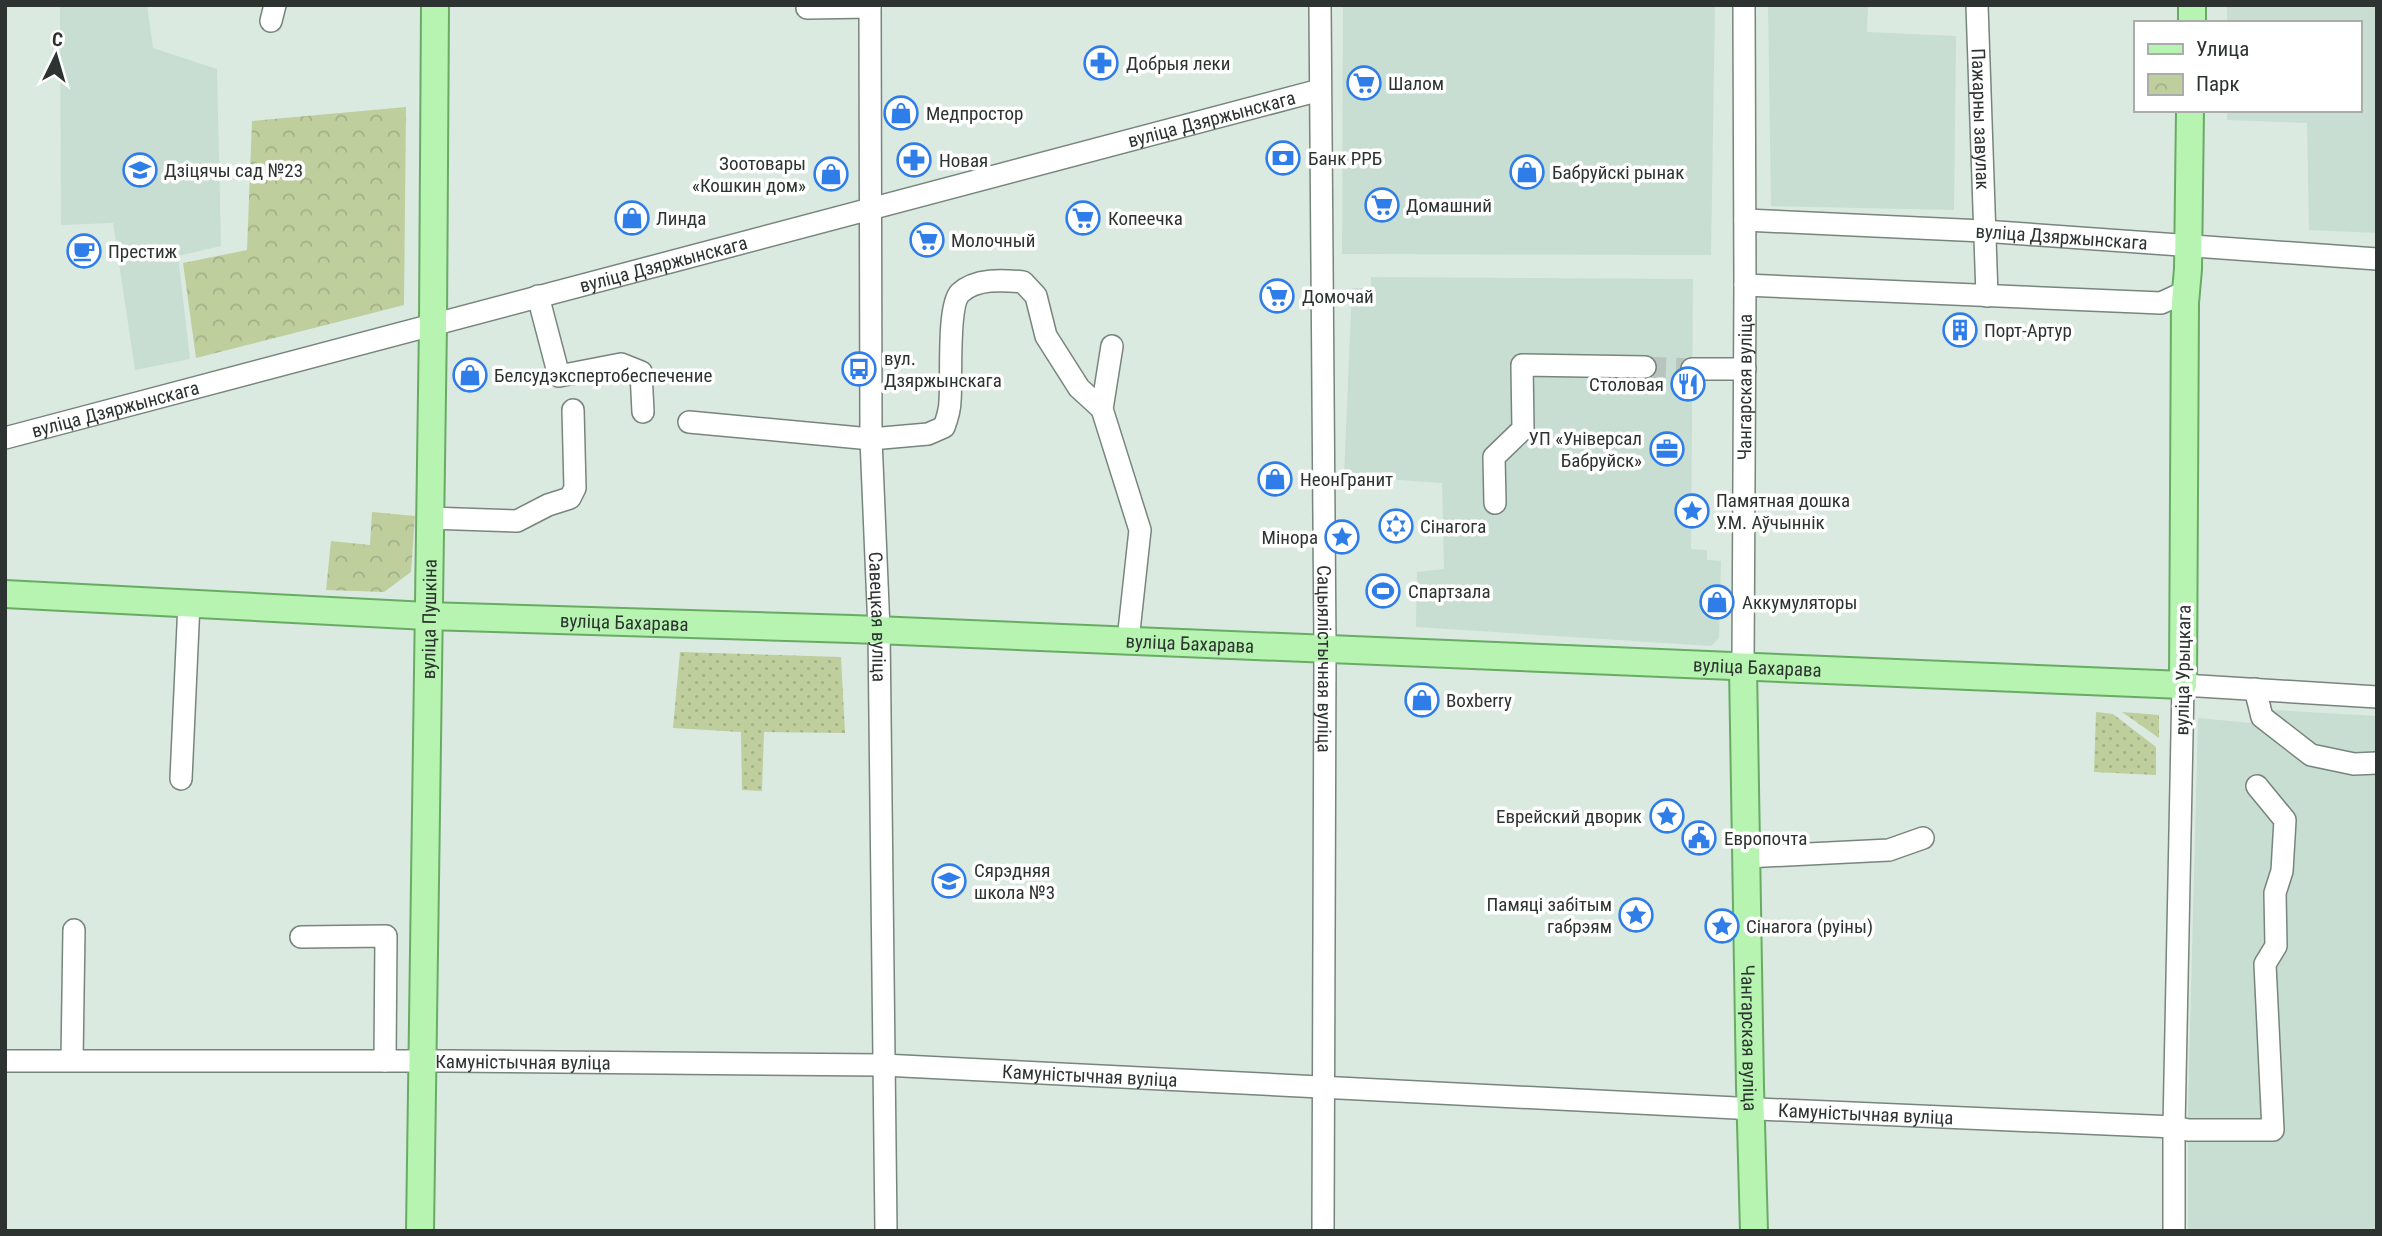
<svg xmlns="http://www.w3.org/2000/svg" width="2382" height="1236" font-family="'Roboto Condensed',sans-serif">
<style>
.built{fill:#c8ded2}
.grass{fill:url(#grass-dots)}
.park{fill:url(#park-crowns)}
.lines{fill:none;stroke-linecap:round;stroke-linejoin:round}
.minor-tunnel{stroke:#b7c5be;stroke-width:21;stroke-dasharray:21 10;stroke-linecap:butt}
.minor-casing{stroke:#77857e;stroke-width:24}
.major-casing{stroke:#68ac63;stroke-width:30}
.minor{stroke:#fff;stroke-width:21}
.major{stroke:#b7f4b2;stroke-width:26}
.labels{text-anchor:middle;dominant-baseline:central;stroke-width:7;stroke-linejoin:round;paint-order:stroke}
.poi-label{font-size:19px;fill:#2d3330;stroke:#fff;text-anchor:start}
.street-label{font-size:19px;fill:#2d3330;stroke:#fff}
</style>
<defs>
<pattern id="grass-dots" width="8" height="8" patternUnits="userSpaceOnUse" patternTransform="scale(1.75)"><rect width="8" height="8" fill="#bece9d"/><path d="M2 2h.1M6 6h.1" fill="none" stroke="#a4b188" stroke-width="1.8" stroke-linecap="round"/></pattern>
<pattern id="park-crowns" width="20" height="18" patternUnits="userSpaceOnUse" patternTransform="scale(1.75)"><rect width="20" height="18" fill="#bece9d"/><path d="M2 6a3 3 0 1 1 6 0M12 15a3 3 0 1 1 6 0" fill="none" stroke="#a4b188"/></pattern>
</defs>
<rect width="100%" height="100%" fill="#daeae1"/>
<g class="built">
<polygon points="60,5 147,5 153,48 217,69 221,246 178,256 190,359 135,370 113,223 61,225"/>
<polygon points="1343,5 1715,5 1711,255 1342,254"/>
<polygon points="1768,5 1868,5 1867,32 1956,36 1954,210 1771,206"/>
<polygon points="2227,5 2377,5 2377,233 2309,230 2307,123 2227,120 2227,110 2359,110 2359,23 2227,23"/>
<polygon points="1371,277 1693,279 1691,549 1707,550 1707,560 1721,561 1719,638 1711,646 1416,627 1417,572 1444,569 1442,483 1344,476 1352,288 1371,288"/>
<polygon points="2273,710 2377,716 2377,1231 2188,1231 2188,1108 2198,718 2252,723"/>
</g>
<g class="grass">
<polygon points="680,652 841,657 845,733 764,732 762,791 742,790 741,732 673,728"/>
<polygon points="2096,712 2113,714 2156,747 2156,775 2094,772"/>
<polygon points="2122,712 2159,715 2159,738"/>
</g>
<g class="park">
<polygon points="406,107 404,305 196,358 183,263 247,250 252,121"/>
<polygon points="372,512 415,516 411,572 384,592 326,590 331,541 370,545"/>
</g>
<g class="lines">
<polyline class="minor-tunnel" points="1645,367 1692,369"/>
<defs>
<g id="minor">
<path id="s1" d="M870,5L871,439L879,630L886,1231"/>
<path id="s2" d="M1320,5L1325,648L1323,1231"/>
<path id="s3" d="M1977,5L1987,296"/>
<polyline points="807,8 870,7"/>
<polyline points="271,21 275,5"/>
<path id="s4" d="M1745,220L1983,231L2377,259"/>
<polyline points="1745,285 2161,303 2187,291"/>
<polyline points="538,296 559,376 621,364 641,372 643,412"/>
<polyline points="1112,346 1102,409 1140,530 1128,640"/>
<polyline points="1692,369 1745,369"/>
<path d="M689,422L871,439L928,434L944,427C947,419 950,410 950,401C952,379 947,307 960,293C976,278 1003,280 1023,282L1036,296L1046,336L1079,388L1102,409"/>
<path id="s5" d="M5,438L1320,90"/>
<polyline points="1495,503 1494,457 1523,429 1522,365 1645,367"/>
<polyline points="429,518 517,521 548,505 570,498 575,488 573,410"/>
<path id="s6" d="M1743,667L1745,285L1744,5"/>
<polyline points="2255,689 2262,717 2311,755 2354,764 2377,763"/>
<polyline points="181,779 189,603"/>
<polyline points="1746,857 1889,850 1923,838"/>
<polyline points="301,937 386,936 385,1061"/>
<polyline points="72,1060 74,930"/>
<path id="s7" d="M5,1061H450L883,1065L1736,1108L2174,1127L2188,1130H2273L2265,964L2276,946L2275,893L2282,871L2285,820L2257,786"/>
<polyline points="2174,1231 2174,1127 2183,685 2377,697"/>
</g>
<g id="major">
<polyline points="2192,23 2192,5"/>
<path id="s8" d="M5,594L427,616L852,629L2183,685L2185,303L2188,269L2190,110"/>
<path id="s9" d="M1743,667L1750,1087L1754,1231"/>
<path id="s10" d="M420,1231L433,323L435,5"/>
</g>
</defs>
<use href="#minor" class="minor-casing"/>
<use href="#major" class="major-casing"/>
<use href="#minor" class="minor"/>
<use href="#major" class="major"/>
</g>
<defs>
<symbol id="pharmacy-ring" viewBox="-11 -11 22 22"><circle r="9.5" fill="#fff" stroke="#2f7de9" stroke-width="1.5"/><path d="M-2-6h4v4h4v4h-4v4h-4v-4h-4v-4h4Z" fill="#2f7de9"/></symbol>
<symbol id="supermarket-ring" viewBox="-11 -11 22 22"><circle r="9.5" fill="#fff" stroke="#2f7de9" stroke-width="1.5"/><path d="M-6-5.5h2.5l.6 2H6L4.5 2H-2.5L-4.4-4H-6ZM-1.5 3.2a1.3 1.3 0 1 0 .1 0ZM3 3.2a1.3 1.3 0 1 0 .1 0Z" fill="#2f7de9"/></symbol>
<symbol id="shop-ring" viewBox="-11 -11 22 22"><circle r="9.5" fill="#fff" stroke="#2f7de9" stroke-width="1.5"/><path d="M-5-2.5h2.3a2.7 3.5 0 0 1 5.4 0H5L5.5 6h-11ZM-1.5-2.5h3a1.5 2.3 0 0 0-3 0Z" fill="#2f7de9"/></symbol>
<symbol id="bank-ring" viewBox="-11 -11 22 22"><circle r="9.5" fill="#fff" stroke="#2f7de9" stroke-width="1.5"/><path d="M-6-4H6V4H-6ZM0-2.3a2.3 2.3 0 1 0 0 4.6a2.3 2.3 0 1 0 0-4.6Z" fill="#2f7de9"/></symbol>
<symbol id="school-ring" viewBox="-11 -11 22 22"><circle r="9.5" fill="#fff" stroke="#2f7de9" stroke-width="1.5"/><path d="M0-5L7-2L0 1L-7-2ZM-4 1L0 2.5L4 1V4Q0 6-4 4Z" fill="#2f7de9"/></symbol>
<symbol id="cafe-ring" viewBox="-11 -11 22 22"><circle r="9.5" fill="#fff" stroke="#2f7de9" stroke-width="1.5"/><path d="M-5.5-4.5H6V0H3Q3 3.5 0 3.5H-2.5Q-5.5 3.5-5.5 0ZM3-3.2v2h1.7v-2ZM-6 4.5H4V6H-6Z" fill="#2f7de9"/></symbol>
<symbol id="building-ring" viewBox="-11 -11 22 22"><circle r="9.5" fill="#fff" stroke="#2f7de9" stroke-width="1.5"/><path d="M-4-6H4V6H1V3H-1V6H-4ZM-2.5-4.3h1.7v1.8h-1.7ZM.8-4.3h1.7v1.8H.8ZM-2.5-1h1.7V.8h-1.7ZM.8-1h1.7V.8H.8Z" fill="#2f7de9"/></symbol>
<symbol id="bus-ring" viewBox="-11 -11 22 22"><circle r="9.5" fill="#fff" stroke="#2f7de9" stroke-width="1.5"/><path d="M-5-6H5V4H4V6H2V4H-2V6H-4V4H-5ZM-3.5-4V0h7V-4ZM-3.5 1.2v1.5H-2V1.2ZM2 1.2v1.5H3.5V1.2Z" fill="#2f7de9"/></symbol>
<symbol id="restaurant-ring" viewBox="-11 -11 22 22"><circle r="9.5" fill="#fff" stroke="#2f7de9" stroke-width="1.5"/><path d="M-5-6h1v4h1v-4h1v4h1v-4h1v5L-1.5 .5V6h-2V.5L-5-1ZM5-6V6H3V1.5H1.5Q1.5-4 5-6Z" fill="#2f7de9"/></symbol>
<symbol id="office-ring" viewBox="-11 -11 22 22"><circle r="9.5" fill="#fff" stroke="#2f7de9" stroke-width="1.5"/><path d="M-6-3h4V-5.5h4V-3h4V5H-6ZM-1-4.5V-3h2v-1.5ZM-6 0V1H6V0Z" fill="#2f7de9"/></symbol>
<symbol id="sight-ring" viewBox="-11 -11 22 22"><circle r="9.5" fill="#fff" stroke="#2f7de9" stroke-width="1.5"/><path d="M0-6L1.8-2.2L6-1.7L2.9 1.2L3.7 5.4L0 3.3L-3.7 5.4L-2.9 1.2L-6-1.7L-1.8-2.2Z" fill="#2f7de9"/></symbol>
<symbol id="synagogue-ring" viewBox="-11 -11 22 22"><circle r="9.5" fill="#fff" stroke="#2f7de9" stroke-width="1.5"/><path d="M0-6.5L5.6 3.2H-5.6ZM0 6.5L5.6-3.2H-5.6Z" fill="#2f7de9"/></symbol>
<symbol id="stadium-ring" viewBox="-11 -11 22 22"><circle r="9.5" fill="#fff" stroke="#2f7de9" stroke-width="1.5"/><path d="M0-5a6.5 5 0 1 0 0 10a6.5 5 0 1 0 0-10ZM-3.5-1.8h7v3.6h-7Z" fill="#2f7de9"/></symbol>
<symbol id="civic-ring" viewBox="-11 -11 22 22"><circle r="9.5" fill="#fff" stroke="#2f7de9" stroke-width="1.5"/><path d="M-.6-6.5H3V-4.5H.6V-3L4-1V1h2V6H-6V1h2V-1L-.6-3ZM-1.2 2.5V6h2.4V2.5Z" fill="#2f7de9"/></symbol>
</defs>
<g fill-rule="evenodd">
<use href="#pharmacy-ring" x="1082" y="44" width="38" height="38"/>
<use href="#supermarket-ring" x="1345" y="64" width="38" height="38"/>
<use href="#shop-ring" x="882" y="94" width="38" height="38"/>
<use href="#bank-ring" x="1264" y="139" width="38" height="38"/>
<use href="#pharmacy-ring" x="895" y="141" width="38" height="38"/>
<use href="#school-ring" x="121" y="151" width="38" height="38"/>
<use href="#shop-ring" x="1508" y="153" width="38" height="38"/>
<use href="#shop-ring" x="812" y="155" width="38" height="38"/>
<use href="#supermarket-ring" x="1363" y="186" width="38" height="38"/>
<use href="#shop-ring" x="613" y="199" width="38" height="38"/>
<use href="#supermarket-ring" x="1064" y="199" width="38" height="38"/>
<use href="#supermarket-ring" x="908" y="221" width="38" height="38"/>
<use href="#cafe-ring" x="65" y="232" width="38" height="38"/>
<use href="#supermarket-ring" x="1258" y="277" width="38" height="38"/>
<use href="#building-ring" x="1941" y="311" width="38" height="38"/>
<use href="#bus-ring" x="840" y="350" width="38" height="38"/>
<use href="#shop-ring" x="451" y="356" width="38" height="38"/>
<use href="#restaurant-ring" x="1669" y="365" width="38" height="38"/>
<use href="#office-ring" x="1648" y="430" width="38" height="38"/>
<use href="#shop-ring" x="1256" y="460" width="38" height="38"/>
<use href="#sight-ring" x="1673" y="492" width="38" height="38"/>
<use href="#synagogue-ring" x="1377" y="507" width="38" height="38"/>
<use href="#sight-ring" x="1323" y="518" width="38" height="38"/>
<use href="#stadium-ring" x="1364" y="572" width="38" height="38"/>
<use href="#shop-ring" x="1698" y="583" width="38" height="38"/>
<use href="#shop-ring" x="1403" y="681" width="38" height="38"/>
<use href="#sight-ring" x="1648" y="797" width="38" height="38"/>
<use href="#civic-ring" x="1680" y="819" width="38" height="38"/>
<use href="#school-ring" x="930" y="862" width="38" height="38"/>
<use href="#sight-ring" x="1617" y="896" width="38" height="38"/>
<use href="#sight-ring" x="1703" y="907" width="38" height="38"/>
</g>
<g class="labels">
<g class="poi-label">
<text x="1126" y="63">Добрыя леки</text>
<text x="1388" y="83">Шалом</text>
<text x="926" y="113">Медпростор</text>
<text x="1308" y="158">Банк РРБ</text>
<text x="939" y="160">Новая</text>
<text x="806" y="163" text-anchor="end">Зоотовары<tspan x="806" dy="22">«Кошкин дом»</tspan></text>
<text x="164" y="170">Дзіцячы сад №23</text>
<text x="1552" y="172">Бабруйскі рынак</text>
<text x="1406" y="205">Домашний</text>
<text x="656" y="218">Линда</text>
<text x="1108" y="218">Копеечка</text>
<text x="951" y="240">Молочный</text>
<text x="108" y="251">Престиж</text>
<text x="1302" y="296">Домочай</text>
<text x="1984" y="330">Порт-Артур</text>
<text x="884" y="358">вул.<tspan x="884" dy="22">Дзяржынскага</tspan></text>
<text x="494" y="375">Белсудэкспертобеспечение</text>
<text x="1664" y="384" text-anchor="end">Столовая</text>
<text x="1642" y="438" text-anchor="end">УП «Універсал<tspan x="1642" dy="22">Бабруйск»</tspan></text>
<text x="1300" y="479">НеонГранит</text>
<text x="1716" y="500">Памятная дошка<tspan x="1716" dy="22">У.М. Аўчыннік</tspan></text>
<text x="1420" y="526">Сінагога</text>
<text x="1318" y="537" text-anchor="end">Мінора</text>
<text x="1408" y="591">Спартзала</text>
<text x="1742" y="602">Аккумуляторы</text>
<text x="1446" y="700">Boxberry</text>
<text x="1642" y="816" text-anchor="end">Еврейский дворик</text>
<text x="1724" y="838">Европочта</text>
<text x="974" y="870">Сярэдняя<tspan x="974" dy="22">школа №3</tspan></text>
<text x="1612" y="904" text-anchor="end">Памяці забітым<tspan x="1612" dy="22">габрэям</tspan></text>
<text x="1746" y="926">Сінагога (руіны)</text>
</g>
<g class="street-label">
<text stroke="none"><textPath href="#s3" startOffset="114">Пажарны завулак</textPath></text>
<text stroke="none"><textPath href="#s5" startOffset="1248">вуліца Дзяржынскага</textPath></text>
<text stroke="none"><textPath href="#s4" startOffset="317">вуліца Дзяржынскага</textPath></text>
<text stroke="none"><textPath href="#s5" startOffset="681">вуліца Дзяржынскага</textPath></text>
<text stroke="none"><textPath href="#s6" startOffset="280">Чангарская вуліца</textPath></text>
<text stroke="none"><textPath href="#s5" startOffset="114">вуліца Дзяржынскага</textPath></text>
<text stroke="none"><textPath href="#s10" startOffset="612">вуліца Пушкіна</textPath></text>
<text stroke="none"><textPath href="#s1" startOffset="612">Савецкая вуліца</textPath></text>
<text stroke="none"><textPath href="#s8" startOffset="620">вуліца Бахарава</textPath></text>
<text stroke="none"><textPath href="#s8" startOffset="1186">вуліца Бахарава</textPath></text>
<text stroke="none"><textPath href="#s2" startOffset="654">Сацыялістычная вуліца</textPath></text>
<text stroke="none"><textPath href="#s8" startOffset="1754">вуліца Бахарава</textPath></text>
<text transform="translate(2183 670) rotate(-89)">вуліца Урыцкага</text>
<text stroke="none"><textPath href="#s9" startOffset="371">Чангарская вуліца</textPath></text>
<text stroke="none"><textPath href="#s7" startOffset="518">Камуністычная вуліца</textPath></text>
<text stroke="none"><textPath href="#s7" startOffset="1085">Камуністычная вуліца</textPath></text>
<text stroke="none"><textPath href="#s7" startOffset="1862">Камуністычная вуліца</textPath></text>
</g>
</g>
<rect width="2382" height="1236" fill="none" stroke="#2d3330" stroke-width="14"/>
<rect x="2134" y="21" width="228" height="91" fill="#ffffff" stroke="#abadac" stroke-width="2"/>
<rect x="2148" y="44" width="35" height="10" fill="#b7f4b2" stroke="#abadac" stroke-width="2"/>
<text x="2196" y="56" font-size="21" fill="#2d3330">Улица</text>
<rect x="2148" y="74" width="35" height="21" fill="url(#park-crowns)" stroke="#abadac" stroke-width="2"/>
<text x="2196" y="91" font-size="21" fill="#2d3330">Парк</text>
<g transform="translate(56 56) rotate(5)" stroke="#ffffff" stroke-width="5" paint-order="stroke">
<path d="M0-5L12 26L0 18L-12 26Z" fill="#2d3330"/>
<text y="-10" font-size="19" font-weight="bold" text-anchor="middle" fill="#2d3330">С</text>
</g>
</svg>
